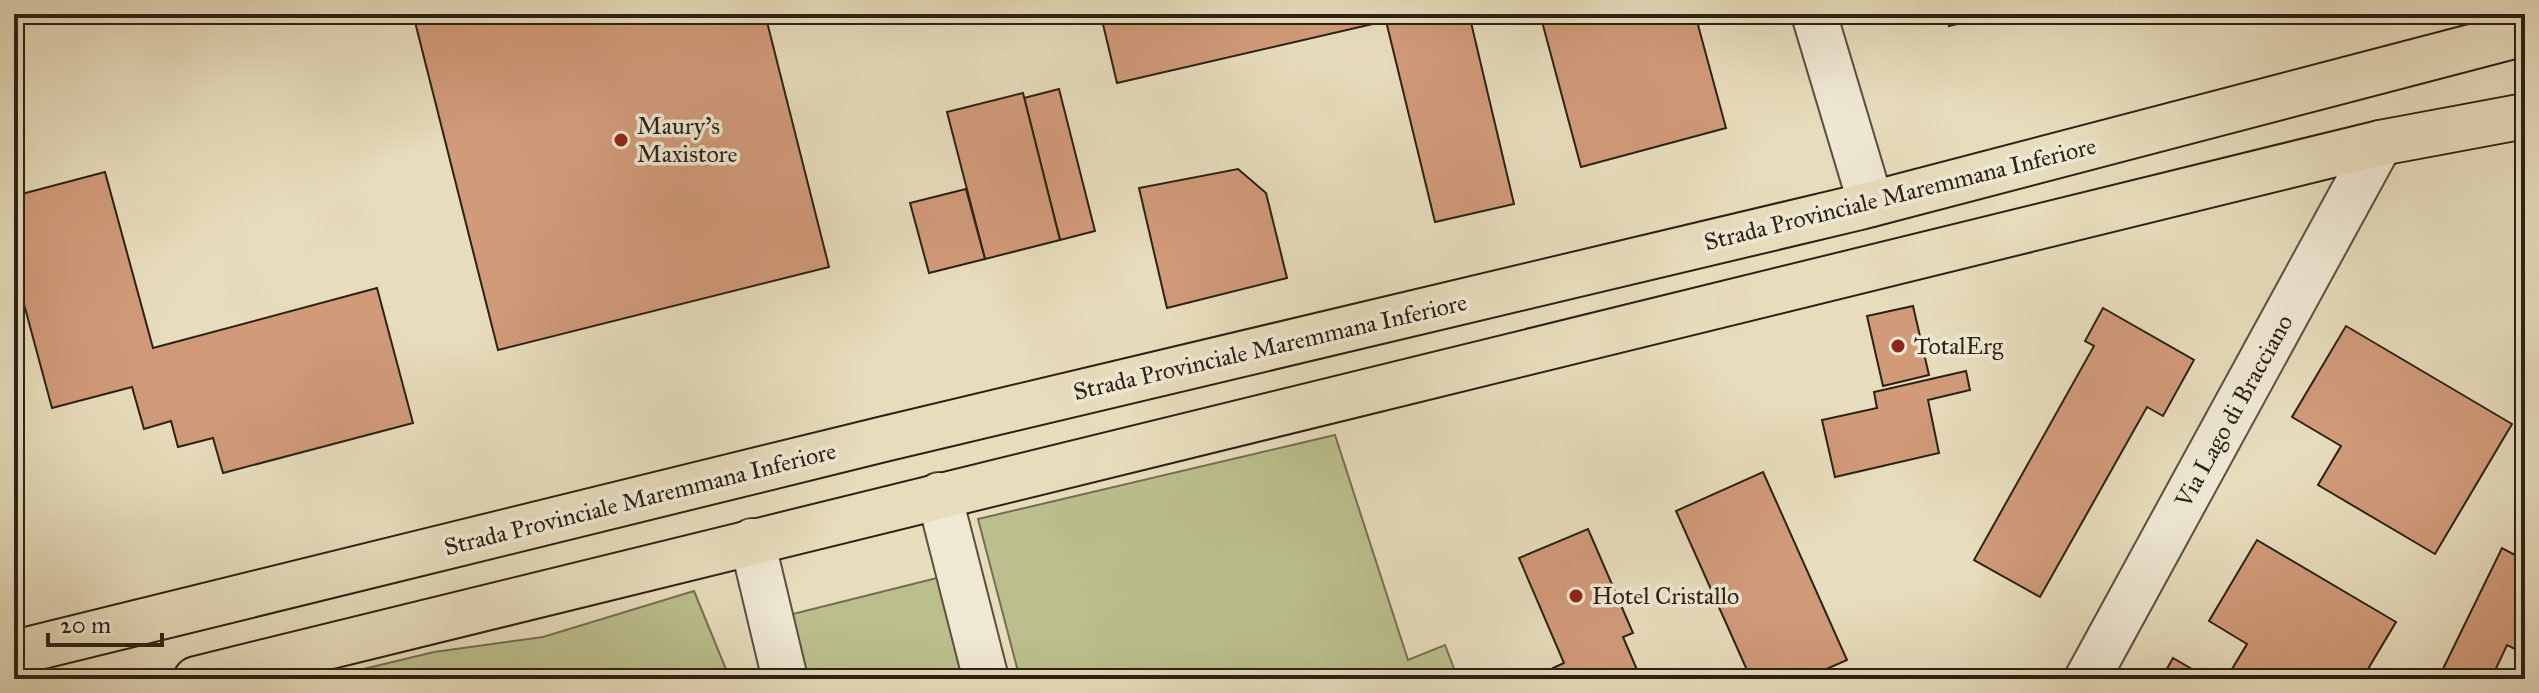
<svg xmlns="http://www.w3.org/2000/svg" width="2539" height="693" font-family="'IM FELL Great Primer',serif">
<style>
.green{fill:#bbbf8d;stroke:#737051;stroke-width:2}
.building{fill:#d19a79;stroke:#2b2215;stroke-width:2}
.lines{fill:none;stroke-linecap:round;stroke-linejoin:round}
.minor-casing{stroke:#5a503f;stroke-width:48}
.major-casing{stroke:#2b2215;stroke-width:48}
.minor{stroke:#efe8d3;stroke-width:44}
.major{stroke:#e7dcbc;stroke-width:44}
.poi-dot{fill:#8f2418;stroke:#efe8d3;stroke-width:3}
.labels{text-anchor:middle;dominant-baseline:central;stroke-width:7;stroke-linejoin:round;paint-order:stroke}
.poi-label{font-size:24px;fill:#2b2215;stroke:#efe8d3;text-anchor:start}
.street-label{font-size:24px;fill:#2b2215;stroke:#efe8d3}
</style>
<rect width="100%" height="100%" fill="#e7dcbc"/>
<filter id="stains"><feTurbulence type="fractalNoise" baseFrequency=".0025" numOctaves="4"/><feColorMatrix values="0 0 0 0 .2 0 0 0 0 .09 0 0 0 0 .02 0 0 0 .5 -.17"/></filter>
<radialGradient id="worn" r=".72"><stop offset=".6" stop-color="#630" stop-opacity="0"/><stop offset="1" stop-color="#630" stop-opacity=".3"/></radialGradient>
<g class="green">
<polygon points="1335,435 1408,660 1445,645 1458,679 1020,679 978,519"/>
<polygon points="941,577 966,679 806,679 789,615"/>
<polygon points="694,591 730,679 322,679 434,652 543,637"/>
</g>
<g class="building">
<polygon points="413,14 765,14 829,267 498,350"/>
<polygon points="1126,14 1416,14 1117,83 1102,20"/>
<polygon points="1416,14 1469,14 1514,204 1435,222 1386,21"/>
<polygon points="1540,14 1695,14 1726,128 1581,167"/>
<polygon points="1946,14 1998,14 1949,26"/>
<polygon points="1059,89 1095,231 1060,240 1024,98"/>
<polygon points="1023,93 1060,240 985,259 947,112"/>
<polygon points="1238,169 1266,193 1287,278 1167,308 1139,188"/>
<polygon points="105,172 153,348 377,288 413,423 223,473 213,438 178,447 171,421 144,429 132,387 52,408 14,267 14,196"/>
<polygon points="966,189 985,259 929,273 910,203"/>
<polygon points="1913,306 1929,375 1883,386 1867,316"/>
<polygon points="2103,308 2194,360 2163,416 2147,407 2040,597 1974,560 2094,346 2085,341"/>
<polygon points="2346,326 2512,424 2435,554 2318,485 2341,446 2292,417"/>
<polygon points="1966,371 1970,390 1928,400 1939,453 1835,477 1822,420 1877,408 1874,392"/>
<polygon points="1763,472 1847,660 1804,679 1751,679 1676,511"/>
<polygon points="1588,529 1633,633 1623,637 1641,679 1558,679 1553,668 1564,663 1519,558"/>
<polygon points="2525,534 2525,654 2507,645 2491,679 2438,679 2502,548 2515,555"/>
<polygon points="2257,540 2396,622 2362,679 2226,679 2247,644 2209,621"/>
<polygon points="2173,658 2209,679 2161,679"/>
</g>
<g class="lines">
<defs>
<g id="minor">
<polyline points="1814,14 1871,204"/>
<polyline points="939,495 986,679"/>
<polyline points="752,541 785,679"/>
<polyline points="2087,679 2380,143"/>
</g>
<g id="major">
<polyline points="14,653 884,439 1860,207 2525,33"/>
<polyline points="196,679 2380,143 2525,116"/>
</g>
</defs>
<use href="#minor" class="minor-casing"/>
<use href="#major" class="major-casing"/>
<use href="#minor" class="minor"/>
<use href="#major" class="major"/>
</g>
<g class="poi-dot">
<circle cx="621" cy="140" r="8"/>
<circle cx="1898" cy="346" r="8"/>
<circle cx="1576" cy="596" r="8"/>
</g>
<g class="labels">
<g class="poi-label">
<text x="637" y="126">Maury's<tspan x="637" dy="28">Maxistore</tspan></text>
<text x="1914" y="346">TotalErg</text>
<text x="1592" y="596">Hotel Cristallo</text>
</g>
<g class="street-label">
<text transform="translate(1900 194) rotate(-14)">Strada Provinciale Maremmana Inferiore</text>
<text transform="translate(1270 347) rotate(-13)">Strada Provinciale Maremmana Inferiore</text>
<text transform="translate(2234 411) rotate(-61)">Via Lago di Bracciano</text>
<text transform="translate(640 499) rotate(-14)">Strada Provinciale Maremmana Inferiore</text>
</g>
</g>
<rect width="2539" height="693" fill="none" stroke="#e7dcbc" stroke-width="48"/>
<rect x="16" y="16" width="2507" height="661" fill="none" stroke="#2b2215" stroke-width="4"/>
<rect x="24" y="24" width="2491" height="645" fill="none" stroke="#2b2215" stroke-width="2"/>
<path d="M48 633v12h114v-12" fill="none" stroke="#2b2215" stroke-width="4"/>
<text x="60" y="633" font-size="24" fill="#2b2215" stroke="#efe8d3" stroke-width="6" paint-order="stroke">20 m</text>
<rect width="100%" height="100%" filter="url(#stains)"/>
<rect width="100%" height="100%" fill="url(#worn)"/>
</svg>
